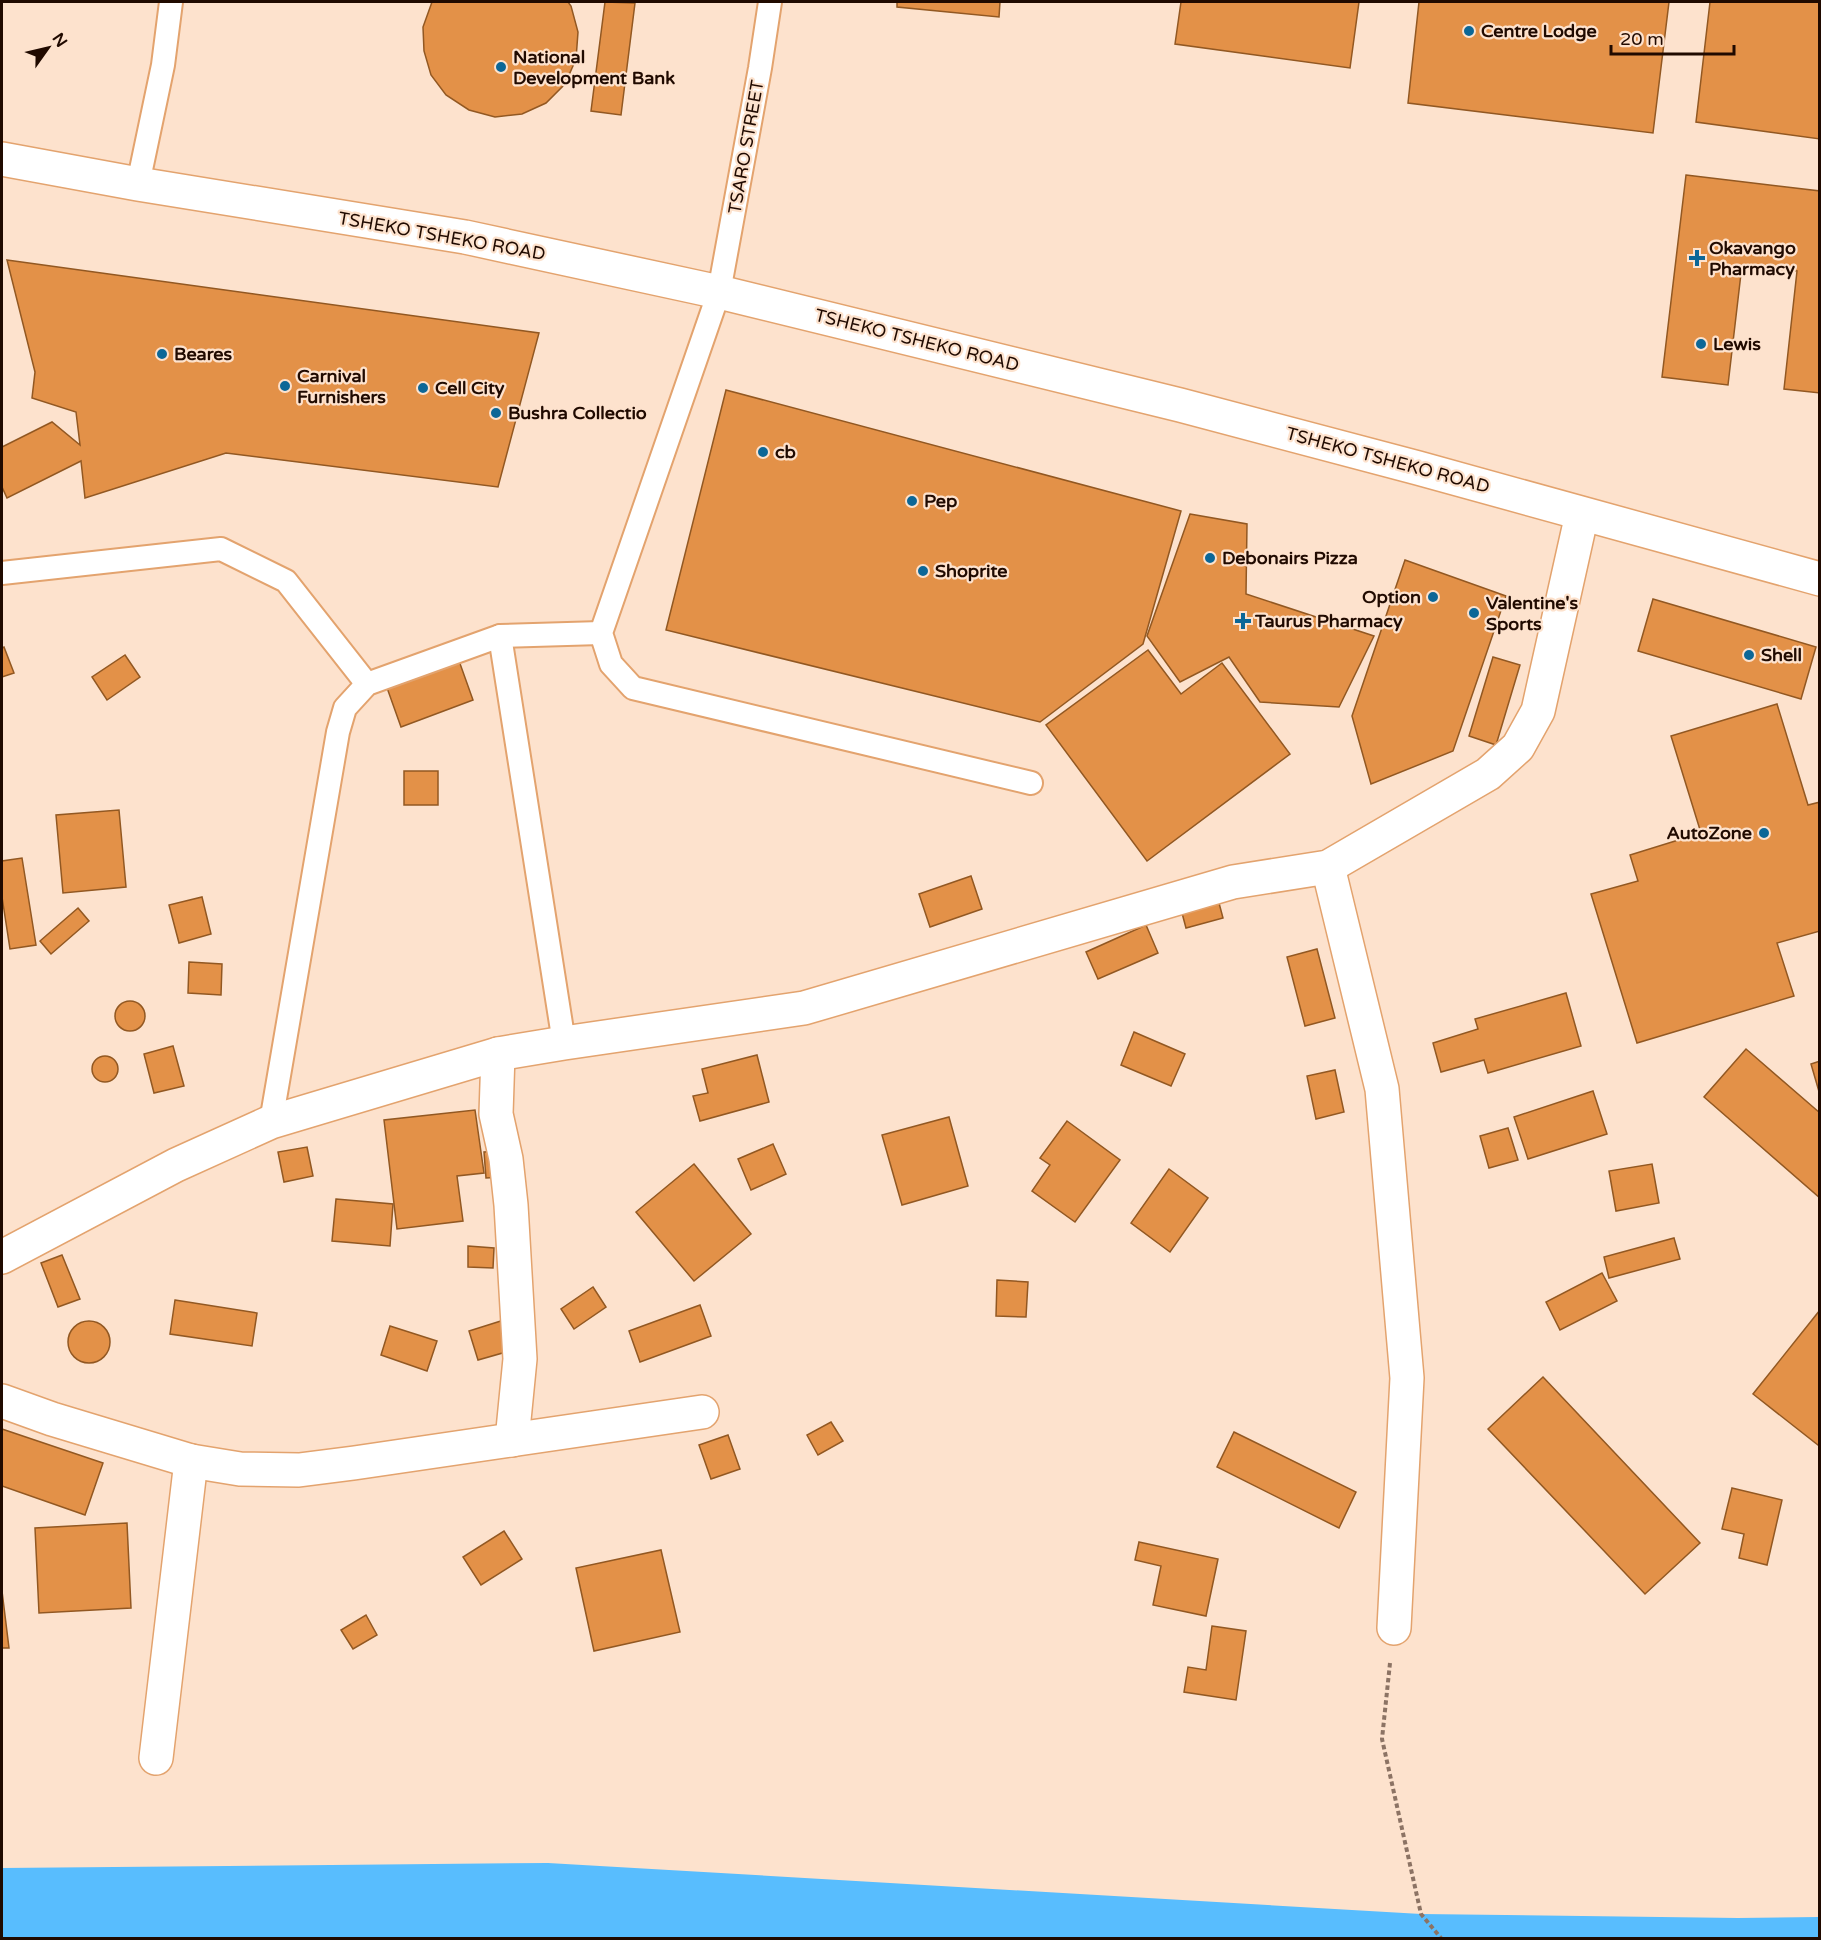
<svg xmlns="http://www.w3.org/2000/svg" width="1821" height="1940" font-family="'Varela Round',sans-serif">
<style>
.water{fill:#58bdfe}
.building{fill:#e39148;stroke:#925822;stroke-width:1.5}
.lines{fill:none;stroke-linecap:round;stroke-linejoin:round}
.service-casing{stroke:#e3a36e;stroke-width:26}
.minor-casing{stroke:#e3a36e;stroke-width:36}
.trunk-casing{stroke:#e3a36e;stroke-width:36}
.path{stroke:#8c7364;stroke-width:4;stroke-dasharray:4.5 3;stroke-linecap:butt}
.service{stroke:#fff;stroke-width:22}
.minor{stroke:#fff;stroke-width:33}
.trunk{stroke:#fff;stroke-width:33}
.poi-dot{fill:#0c6797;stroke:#fde2cd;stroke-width:2}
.labels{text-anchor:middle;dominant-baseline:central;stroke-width:4.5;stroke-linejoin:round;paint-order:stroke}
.poi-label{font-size:18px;font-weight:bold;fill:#200a00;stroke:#fde2cd;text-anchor:start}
.street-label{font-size:18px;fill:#200a00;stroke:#fde2cd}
</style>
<rect width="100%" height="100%" fill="#fde2cd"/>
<polygon class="water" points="548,1863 1421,1914 1738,1918 1819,1917 1819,1938 2,1938 2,1868"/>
<g class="building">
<polygon points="432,2 568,2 571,6 578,32 576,59 565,84 546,103 522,114 495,117 469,110 446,95 431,75 424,51 423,27"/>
<polygon points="605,2 635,3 621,115 591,111"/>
<polygon points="897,2 1000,2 999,17 897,7"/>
<polygon points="1181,2 1359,2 1350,68 1175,44"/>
<polygon points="1419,2 1669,2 1653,133 1408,103"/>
<polygon points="1710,2 1820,2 1820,139 1696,122"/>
<polygon points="1686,175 1820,191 1820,393 1784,389 1797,271 1742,265 1728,385 1662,377"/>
<polygon points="7,260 539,333 498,487 226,453 85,498 81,461 7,498 2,487 2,447 52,422 80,445 76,412 32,398 35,372"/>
<polygon points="726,390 1181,511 1143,644 1040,722 666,630"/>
<polygon points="1190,514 1247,524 1246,594 1374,636 1339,707 1260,702 1229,657 1180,682 1147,636"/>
<polygon points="1405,560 1506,596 1453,751 1371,784 1352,716"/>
<polygon points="1653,599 1816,647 1801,699 1638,651"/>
<polygon points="4,647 14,673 2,677 2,648"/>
<polygon points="1148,650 1181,694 1222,663 1290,754 1147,861 1046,725"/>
<polygon points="125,655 140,677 107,700 92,677"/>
<polygon points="1493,657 1520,665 1496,745 1469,736"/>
<polygon points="458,658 473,700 401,727 386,685"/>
<polygon points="1777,704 1808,805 1820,802 1820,931 1777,943 1794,996 1637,1043 1591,894 1638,881 1630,855 1701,833 1671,736"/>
<rect x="404" y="771" width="34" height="34"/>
<polygon points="119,810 126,887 63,893 56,815"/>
<polygon points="22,858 36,945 10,949 2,897 2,861"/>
<polygon points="971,876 982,909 930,927 919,894"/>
<polygon points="202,897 211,934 179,943 169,905"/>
<polygon points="1219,903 1223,918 1186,928 1182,913"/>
<polygon points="78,908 89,921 51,954 40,941"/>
<polygon points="1146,925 1158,953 1098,979 1086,952"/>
<polygon points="1317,949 1335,1018 1305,1026 1287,957"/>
<polygon points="189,962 222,964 221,995 188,993"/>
<polygon points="1566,993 1581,1046 1488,1073 1484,1060 1441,1072 1433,1043 1478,1029 1475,1019"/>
<circle cx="130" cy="1016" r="15"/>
<polygon points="1134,1032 1185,1054 1171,1086 1121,1065"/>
<polygon points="173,1046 184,1086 154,1093 144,1054"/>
<polygon points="1746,1049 1820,1113 1820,1198 1704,1097"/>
<polygon points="757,1055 769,1102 700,1121 693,1096 708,1093 702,1069"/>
<circle cx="105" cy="1069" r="13"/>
<polygon points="1820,1061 1820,1095 1811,1064"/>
<polygon points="1335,1070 1344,1112 1316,1119 1307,1076"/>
<polygon points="1593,1091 1607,1134 1528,1159 1514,1117"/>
<polygon points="475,1110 484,1173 457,1176 463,1221 397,1229 384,1120"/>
<polygon points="949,1117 968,1186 902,1205 882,1135"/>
<polygon points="1067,1121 1120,1160 1075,1222 1032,1191 1050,1165 1040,1158"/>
<polygon points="1508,1128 1518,1160 1489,1168 1480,1136"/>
<polygon points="773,1144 786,1174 751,1190 738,1159"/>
<polygon points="307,1147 313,1176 284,1182 278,1152"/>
<polygon points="501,1151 503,1177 486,1178 484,1152"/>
<polygon points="694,1164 751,1234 694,1281 636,1212"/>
<polygon points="1652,1164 1659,1203 1616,1211 1609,1171"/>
<polygon points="1169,1169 1208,1198 1170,1252 1131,1223"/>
<polygon points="336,1199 393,1204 390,1246 332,1241"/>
<polygon points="1674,1238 1680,1259 1609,1278 1604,1257"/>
<polygon points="468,1246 494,1248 493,1268 468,1267"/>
<polygon points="62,1255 80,1299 58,1307 41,1263"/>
<polygon points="1602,1273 1617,1301 1560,1330 1546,1302"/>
<polygon points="997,1280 1028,1282 1026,1317 996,1316"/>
<polygon points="593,1287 606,1307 574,1329 561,1309"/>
<polygon points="175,1300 257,1313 252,1346 170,1334"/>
<polygon points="700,1305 711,1336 640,1362 629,1331"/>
<polygon points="1820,1310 1820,1443 1818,1445 1753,1394"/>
<polygon points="504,1320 513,1350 478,1360 469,1331"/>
<circle cx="89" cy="1342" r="21"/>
<polygon points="390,1326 437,1341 427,1371 381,1355"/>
<polygon points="1543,1377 1700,1543 1645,1594 1488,1429"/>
<polygon points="831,1422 843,1441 818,1455 807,1435"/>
<polygon points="2,1429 103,1463 85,1515 2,1486"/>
<polygon points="1234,1432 1356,1492 1339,1528 1217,1467"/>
<polygon points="728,1435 740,1469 711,1479 699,1445"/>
<polygon points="1732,1488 1782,1500 1767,1565 1739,1558 1744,1534 1722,1529"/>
<polygon points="127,1523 131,1608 39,1613 35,1528"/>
<polygon points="504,1531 522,1559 481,1585 463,1557"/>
<polygon points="1139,1542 1218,1559 1206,1616 1153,1605 1161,1566 1135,1560"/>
<polygon points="661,1550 680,1632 594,1651 576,1568"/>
<polygon points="2,1591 9,1648 2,1648"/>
<polygon points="366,1615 377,1635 353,1649 341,1630"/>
<polygon points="1212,1626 1246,1631 1236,1700 1184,1692 1188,1667 1206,1670"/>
</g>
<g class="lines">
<defs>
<g id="service">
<polyline points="770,2 760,68 719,292 601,633 611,664 633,688 1031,783"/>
<polyline points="138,184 163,65 171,2"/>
<polyline points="2,573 221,549 286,581 367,684"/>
<polyline points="500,636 564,1043"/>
<polyline points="271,1122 338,732 345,708 367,684 500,636 601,633"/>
</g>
<g id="minor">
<polyline points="1328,867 1382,1089 1407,1378 1394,1628"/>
<polyline points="498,1054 496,1114 506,1159 511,1205 520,1359 512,1440"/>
<polyline points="2,1257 176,1165 271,1122 498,1054 564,1043 804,1008 1233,882 1328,867 1488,774 1518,747 1538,711 1582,514"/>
<polyline points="2,1401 52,1419 191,1461 240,1469 299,1470 354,1463 702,1412"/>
<polyline points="156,1758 191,1461"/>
</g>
<polyline id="trunk" points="2,159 138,184 465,237 719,292 1180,405 1418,468 1820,579"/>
</defs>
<use href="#service" class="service-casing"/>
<use href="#minor" class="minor-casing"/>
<use href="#trunk" class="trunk-casing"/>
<polyline class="path" points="1390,1663 1382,1739 1421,1914 1441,1938"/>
<use href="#service" class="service"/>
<use href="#minor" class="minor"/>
<use href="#trunk" class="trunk"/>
</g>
<g class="poi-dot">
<circle cx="1469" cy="31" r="6"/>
<circle cx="501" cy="67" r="6"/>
<path d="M1694 249h6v6h6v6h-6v6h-6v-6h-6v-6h6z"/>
<circle cx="1701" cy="344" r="6"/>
<circle cx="162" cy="354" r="6"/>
<circle cx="285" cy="386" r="6"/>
<circle cx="423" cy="388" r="6"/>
<circle cx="496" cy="413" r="6"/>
<circle cx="763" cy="452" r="6"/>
<circle cx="912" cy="501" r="6"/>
<circle cx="1210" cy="558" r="6"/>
<circle cx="923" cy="571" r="6"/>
<circle cx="1433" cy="597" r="6"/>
<circle cx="1474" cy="613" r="6"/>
<path d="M1240 612h6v6h6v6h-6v6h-6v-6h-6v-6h6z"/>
<circle cx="1749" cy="655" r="6"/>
<circle cx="1764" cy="833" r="6"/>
</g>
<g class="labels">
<g class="poi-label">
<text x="1481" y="31">Centre Lodge</text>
<text x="513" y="57">National<tspan x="513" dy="21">Development Bank</tspan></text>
<text x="1709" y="248">Okavango<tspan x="1709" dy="21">Pharmacy</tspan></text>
<text x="1713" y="344">Lewis</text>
<text x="174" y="354">Beares</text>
<text x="297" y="376">Carnival<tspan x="297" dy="21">Furnishers</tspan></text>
<text x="435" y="388">Cell City</text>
<text x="508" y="413">Bushra Collectio</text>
<text x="775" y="452">cb</text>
<text x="924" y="501">Pep</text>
<text x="1222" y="558">Debonairs Pizza</text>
<text x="935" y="571">Shoprite</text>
<text x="1421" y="597" text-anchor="end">Option</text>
<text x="1486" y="603">Valentine's<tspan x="1486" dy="21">Sports</tspan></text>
<text x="1255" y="621">Taurus Pharmacy</text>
<text x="1761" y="655">Shell</text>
<text x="1752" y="833" text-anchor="end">AutoZone</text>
</g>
<g class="street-label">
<text transform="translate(746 147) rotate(-80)">TSARO STREET</text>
<text transform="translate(442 236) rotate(10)">TSHEKO TSHEKO ROAD</text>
<text transform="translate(917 340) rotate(14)">TSHEKO TSHEKO ROAD</text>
<text transform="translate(1388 460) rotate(15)">TSHEKO TSHEKO ROAD</text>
</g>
</g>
<rect width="1821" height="1940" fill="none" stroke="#200a00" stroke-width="6"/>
<g transform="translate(48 48) rotate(56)" stroke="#fde2cd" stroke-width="4.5" paint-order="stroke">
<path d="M0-4.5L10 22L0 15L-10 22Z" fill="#200a00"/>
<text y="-9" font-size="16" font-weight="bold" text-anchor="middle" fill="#200a00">N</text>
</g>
<path d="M1611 45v9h123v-9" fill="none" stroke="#200a00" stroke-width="3"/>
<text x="1620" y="45" font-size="18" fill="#200a00" stroke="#fde2cd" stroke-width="4.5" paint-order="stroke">20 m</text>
</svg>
